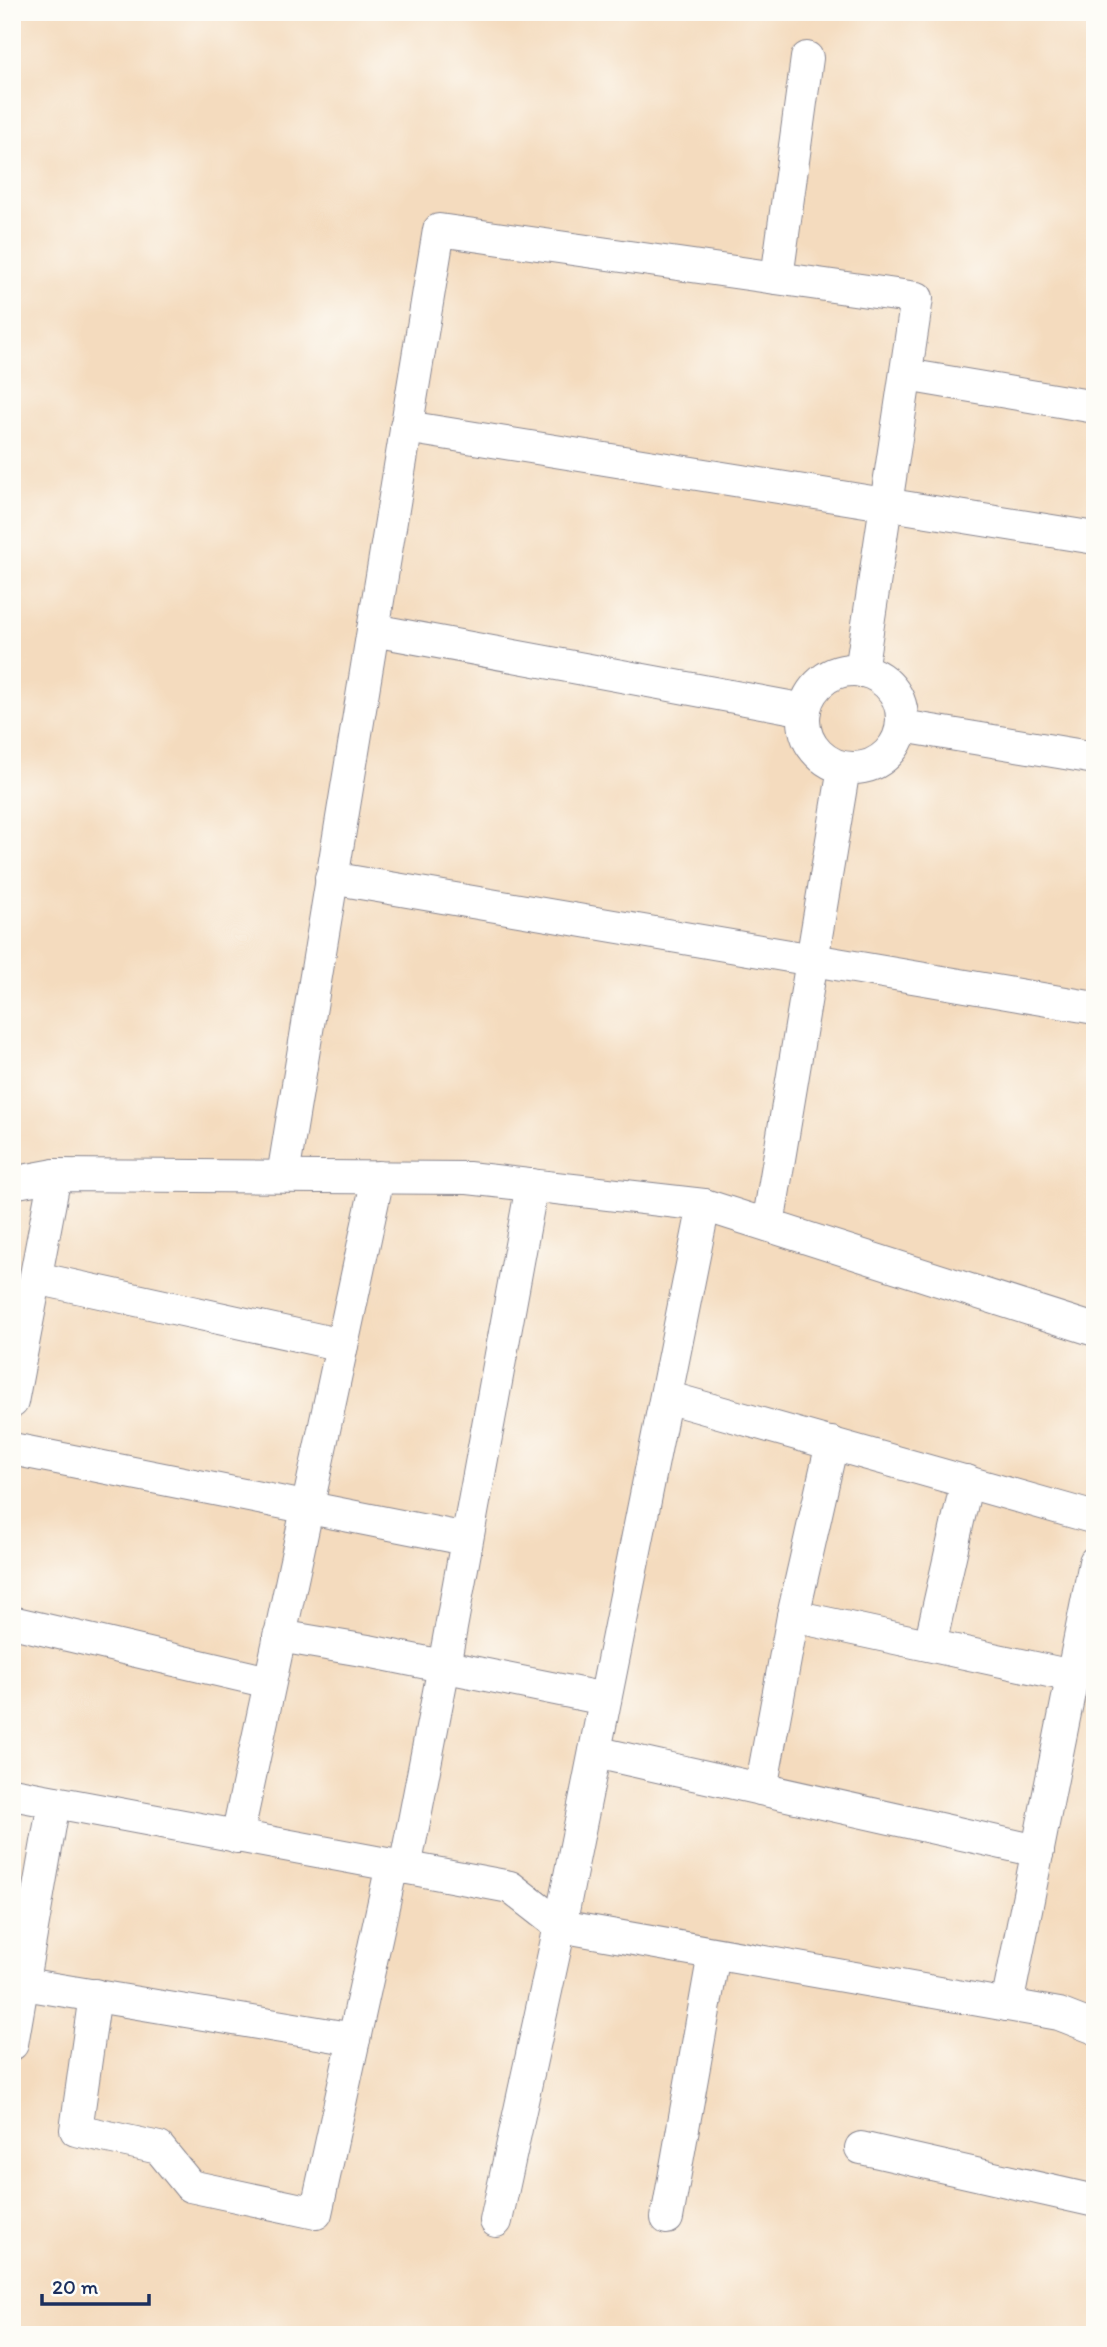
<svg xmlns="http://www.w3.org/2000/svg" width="1107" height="2347" font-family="Itim,sans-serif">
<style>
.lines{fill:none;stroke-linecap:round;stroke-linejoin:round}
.street-casing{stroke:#88858e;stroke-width:34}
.street{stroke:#fff;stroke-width:32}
</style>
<rect width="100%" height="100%" fill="#fdfcf7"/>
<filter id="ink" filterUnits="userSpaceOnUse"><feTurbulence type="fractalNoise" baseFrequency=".0143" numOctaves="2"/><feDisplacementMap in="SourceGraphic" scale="14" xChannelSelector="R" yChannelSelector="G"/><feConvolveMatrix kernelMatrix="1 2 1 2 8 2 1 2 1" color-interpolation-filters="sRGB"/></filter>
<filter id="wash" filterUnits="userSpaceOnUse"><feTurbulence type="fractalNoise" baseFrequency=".00686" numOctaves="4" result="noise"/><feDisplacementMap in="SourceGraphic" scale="28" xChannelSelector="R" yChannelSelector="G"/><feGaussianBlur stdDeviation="1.57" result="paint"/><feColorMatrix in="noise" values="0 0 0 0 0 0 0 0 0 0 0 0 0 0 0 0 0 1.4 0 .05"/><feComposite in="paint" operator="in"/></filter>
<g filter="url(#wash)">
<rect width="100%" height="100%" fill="#f4dbbe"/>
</g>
<g filter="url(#ink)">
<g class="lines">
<defs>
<g id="street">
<polyline points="777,278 807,58"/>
<polyline points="906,375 1095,407"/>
<polyline points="406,427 1095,538"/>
<polyline points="373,630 805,710"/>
<circle cx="853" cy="719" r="49"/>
<polyline points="902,726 1095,758"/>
<polyline points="331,878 1095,1008"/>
<polyline points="283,1176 439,230 917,298 861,671"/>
<polyline points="12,1183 55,1175 468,1178 704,1205 1095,1330"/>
<polyline points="768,1225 844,768"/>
<polyline points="36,1278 342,1345"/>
<polyline points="666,1397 1095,1518"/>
<polyline points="12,1402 55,1175"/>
<polyline points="12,1449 466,1539"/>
<polyline points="793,1616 1072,1676"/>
<polyline points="12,1622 269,1682"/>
<polyline points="279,1636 368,1651 605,1699"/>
<polyline points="930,1645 967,1481"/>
<polyline points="595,1752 1038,1851"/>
<polyline points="761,1789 793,1616 832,1443"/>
<polyline points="12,1794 510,1887 560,1926 1059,2014 1095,2028"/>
<polyline points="237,1837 378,1177"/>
<polyline points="405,1868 444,1666 532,1185"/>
<polyline points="12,1982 354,2039"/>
<polyline points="95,1995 76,2130 159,2148 190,2186 316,2213 392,1865"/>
<polyline points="1007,2005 1095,1562"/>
<polyline points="12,2044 54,1802"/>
<polyline points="861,2148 1095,2201"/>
<polyline points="667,2218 714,1954"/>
<polyline points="496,2221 560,1926 704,1205"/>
</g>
</defs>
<use href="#street" class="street-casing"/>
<use href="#street" class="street"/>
</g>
</g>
<rect width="1107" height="2347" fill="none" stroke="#fdfcf7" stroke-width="42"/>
<path d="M42 2294v10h107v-10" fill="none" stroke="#1b2f5e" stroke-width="3.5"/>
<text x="52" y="2294" font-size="21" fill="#1b2f5e" stroke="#fdfcf7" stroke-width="5" paint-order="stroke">20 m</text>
</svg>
